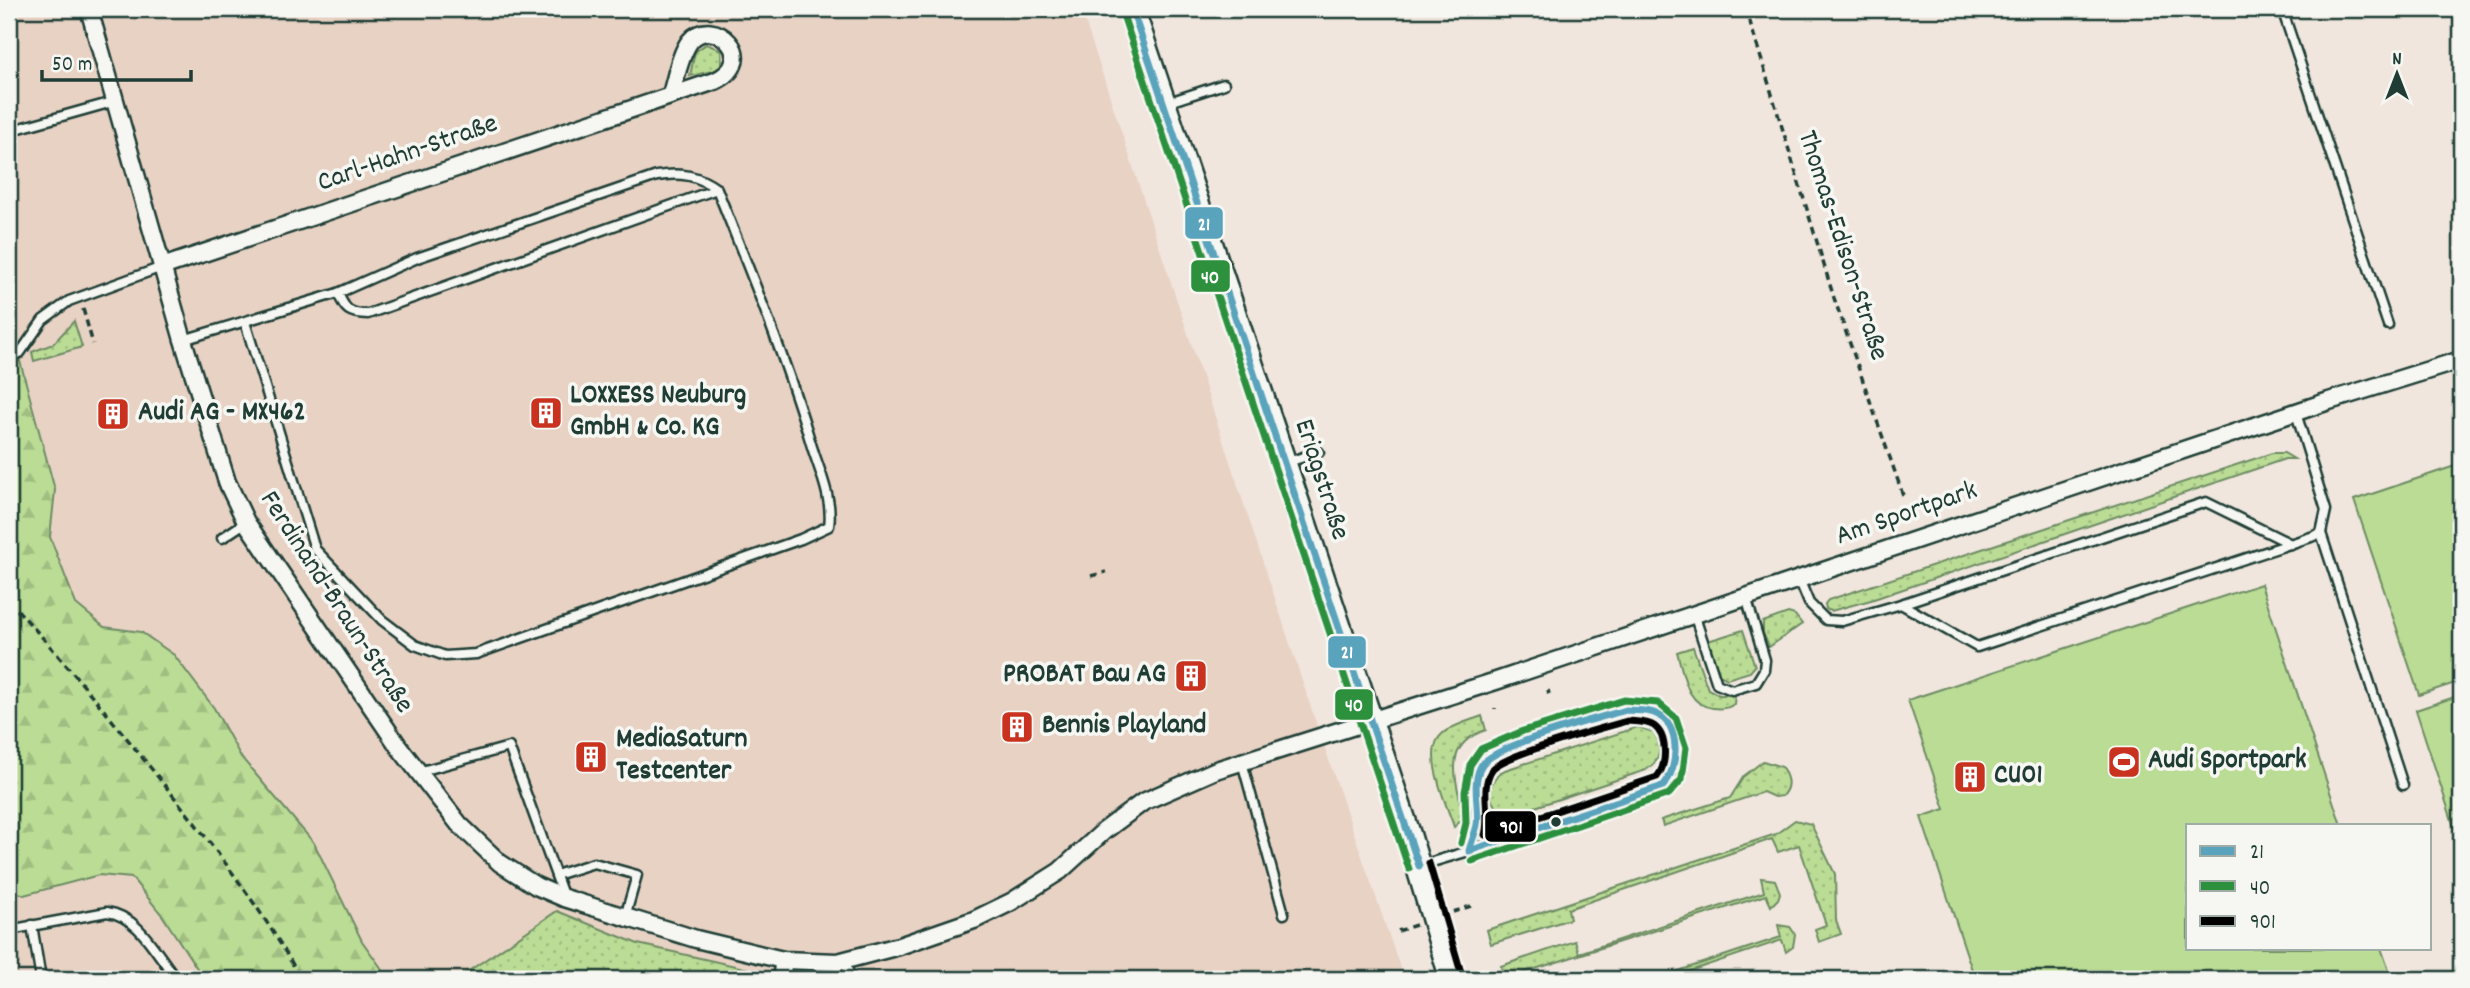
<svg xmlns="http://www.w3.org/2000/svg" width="2470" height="988" font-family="Dekko,sans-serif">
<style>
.built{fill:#e8d2c4}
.grass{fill:url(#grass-dots);stroke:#6d8c64;stroke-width:2}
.forest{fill:url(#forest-firs);stroke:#6d8c64;stroke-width:2}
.pitch{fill:#bbdc95;stroke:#6d8c64;stroke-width:2}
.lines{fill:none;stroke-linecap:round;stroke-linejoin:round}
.lane-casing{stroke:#1f3d34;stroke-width:13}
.street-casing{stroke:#1f3d34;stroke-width:21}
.secondary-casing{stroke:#1f3d34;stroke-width:28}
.path{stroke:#1f3d34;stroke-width:3.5;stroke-dasharray:7 5;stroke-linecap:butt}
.lane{stroke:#f6f6f2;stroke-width:8}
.street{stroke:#f6f6f2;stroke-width:16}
.secondary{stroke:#f6f6f2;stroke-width:23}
.bus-1-casing{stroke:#f6f6f2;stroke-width:12}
.bus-2-casing{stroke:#f6f6f2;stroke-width:12}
.bus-3-casing{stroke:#f6f6f2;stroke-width:12}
.bus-1{stroke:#5aa3bd;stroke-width:7}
.bus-2{stroke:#2c903c;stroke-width:7}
.bus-3{stroke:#000;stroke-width:7}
.bus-dot{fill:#1f3d34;stroke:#f6f6f2;stroke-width:2.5}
.labels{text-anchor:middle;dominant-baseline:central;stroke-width:7;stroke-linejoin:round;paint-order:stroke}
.street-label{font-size:28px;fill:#1f3d34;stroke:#f6f6f2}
.poi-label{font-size:28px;font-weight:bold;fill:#1f3d34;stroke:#f6f6f2;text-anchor:start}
.line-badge{stroke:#f6f6f2;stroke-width:2.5}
.badge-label{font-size:19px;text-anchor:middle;font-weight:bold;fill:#fff}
</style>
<defs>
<pattern id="grass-dots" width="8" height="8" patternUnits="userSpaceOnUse" patternTransform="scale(1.75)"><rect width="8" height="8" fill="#bbdc95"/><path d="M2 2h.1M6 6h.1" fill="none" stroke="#a0be81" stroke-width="1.8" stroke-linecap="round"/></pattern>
<pattern id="forest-firs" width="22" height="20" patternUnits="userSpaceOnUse" patternTransform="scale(1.75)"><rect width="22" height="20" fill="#bbdc95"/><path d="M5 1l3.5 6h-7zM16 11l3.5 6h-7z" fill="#a0be81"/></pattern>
</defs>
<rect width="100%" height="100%" fill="#f0e6dd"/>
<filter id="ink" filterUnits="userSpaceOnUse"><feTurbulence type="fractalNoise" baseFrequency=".0143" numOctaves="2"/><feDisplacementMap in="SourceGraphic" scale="14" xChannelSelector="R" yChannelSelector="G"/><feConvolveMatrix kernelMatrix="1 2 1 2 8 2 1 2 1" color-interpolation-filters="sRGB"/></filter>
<g filter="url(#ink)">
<g class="built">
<polygon points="9,9 1081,9 1311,708 1404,979 763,979 762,972 638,944 557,911 457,979 389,979 362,941 314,843 241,757 214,708 174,655 141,632 104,627 76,604 64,579 50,537 55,489 20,361 9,364"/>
<polygon points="99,875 132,878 162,915 204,979 9,979 9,889 24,895"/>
</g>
<g class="grass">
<polygon points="706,44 721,50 722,66 717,70 690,76 695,52"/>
<polygon points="74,321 82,347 34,361 32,352 53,344"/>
<polygon points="2272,453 2284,453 2294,459 2285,459 1871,600 1831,611 1826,609 1825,604 1828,600"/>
<polygon points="1788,613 1795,615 1802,624 1769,647 1763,633 1763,622"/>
<polygon points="1743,630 1755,666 1750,672 1727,679 1718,674 1708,641"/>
<path d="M1693,647L1708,689L1719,695H1735L1734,704C1728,709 1721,709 1713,708C1686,705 1684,675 1677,652Z"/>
<path d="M1482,716L1486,730C1437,746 1460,785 1463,819L1454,827C1447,805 1421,752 1442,734C1452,725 1469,721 1482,716Z"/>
<path d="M1638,727L1653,732C1663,746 1661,761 1646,770L1514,814C1487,813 1482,783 1505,770Z"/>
<path d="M1763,761L1782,767C1788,778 1791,786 1782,796L1774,797L1763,792L1663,826L1661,820L1730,798L1744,776Z"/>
<polygon points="1795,820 1811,824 1835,874 1836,920 1841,934 1819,942 1815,929 1826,925 1799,845 1778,852 1772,839 1568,909 1570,919 1491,944 1487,930 1776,834"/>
<polygon points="1761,878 1775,880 1780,893 1778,899 1771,906 1766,895 1504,979 1501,966 1575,941 1579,953 1764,892"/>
<polygon points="557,911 638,944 762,972 763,979 457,979"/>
<polygon points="1778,925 1790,927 1795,934 1793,947 1786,952 1782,940 1666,979 1654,979 1781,937"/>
</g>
<polygon class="forest" points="20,361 55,490 50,537 76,604 104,627 141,632 174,655 214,708 241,757 314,843 362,941 389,979 204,979 162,915 132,878 99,875 24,895 9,889 9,364"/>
<g class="pitch">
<polygon points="2461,464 2461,681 2419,695 2354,500"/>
<polygon points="2261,584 2341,825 2188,825 2188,948 2381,948 2392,979 1975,979 1921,817 1945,809 1908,700"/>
<polygon points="2461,695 2461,848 2416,710"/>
</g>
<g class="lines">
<defs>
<g id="lane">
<polyline points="2282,9 2388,325"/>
<polyline points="1166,103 1224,84"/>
<polyline points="9,131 116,101"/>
<path d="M338,293C345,310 349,314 368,314L717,189"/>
<path d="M183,340L338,293L417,258L657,176C680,172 698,175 717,189C751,274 786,359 812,447C820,472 833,500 829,526L801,539L476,654L445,656L415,645L382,620L315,549L245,322"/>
<polyline points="9,356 20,353 43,320 69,301 162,267"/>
<polyline points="1285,463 1319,452"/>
<polyline points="2321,533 2403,785"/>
<polyline points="222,538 246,522"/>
<polyline points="1799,579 1809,603 1826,620 1842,621 1901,604 1977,647 2311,537 2321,533 2326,510 2296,413"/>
<polyline points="1901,604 2206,502 2291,544"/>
<polyline points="1694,614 1717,684 1732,690 1756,683 1764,670 1765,660 1746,597"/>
<polyline points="1242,762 1284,914"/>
<polyline points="418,772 509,747 563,895"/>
<polyline points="1422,865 1469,851 1663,786 1672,776 1676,747 1667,722 1655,713 1626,710 1526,741 1488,757 1480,767 1475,792 1477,824 1469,851"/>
<polyline points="556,875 594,863 637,875 625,917"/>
<polyline points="32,925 41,979"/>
<path d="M9,930L107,912C140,916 157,956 177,979"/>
<polyline points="844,960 851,979"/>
</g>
<g id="street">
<polyline points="89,9 183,340 227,482 246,522 399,747 459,824 500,863 536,886 564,898 696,939 783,960 838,962 899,946 974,920 1011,902 1060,871 1104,831 1143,802 1216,770 1496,681 2329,401 2461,360"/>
<path d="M162,267L715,81C762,59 713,13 690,41C680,54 676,78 671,94"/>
<polyline points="782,979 783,960"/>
</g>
<polyline id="secondary" points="1132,9 1409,836 1452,979"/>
</defs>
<use href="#lane" class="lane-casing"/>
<use href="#street" class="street-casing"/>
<use href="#secondary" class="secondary-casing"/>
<g class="path">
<polyline points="1746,9 1834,298 1903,495"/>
<polyline points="83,309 93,344"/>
<polyline points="1091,576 1106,572"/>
<path d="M9,601C59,654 104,710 150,767C205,835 259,903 301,979"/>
<polyline points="1548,690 1549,694"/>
<polyline points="1495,708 1495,709"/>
<polyline points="1453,912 1471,906"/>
<polyline points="1398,931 1416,925"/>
</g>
<use href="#lane" class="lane"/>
<use href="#street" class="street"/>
<use href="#secondary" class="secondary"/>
<defs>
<g id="bus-1">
<polyline points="1132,9 1419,866"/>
<path d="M1626,710C1635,711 1646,710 1654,713C1682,723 1679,769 1663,786L1469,851C1471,843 1475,834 1477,825C1480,806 1471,785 1481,766C1492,745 1599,718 1626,710Z"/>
</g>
<g id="bus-2">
<polyline points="1122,12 1409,869"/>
<polyline points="1461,843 1466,823 1465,792 1470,765 1481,749 1523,731 1624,700 1658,703 1676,718 1686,748 1682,779 1669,794 1472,861"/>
</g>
<g id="bus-3">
<path d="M1627,721C1636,722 1647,721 1654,726C1668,736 1667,765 1657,777L1485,835C1491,814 1480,790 1491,771C1498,756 1606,727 1627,721Z"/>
<polyline points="1429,863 1462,976"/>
</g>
</defs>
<use href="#bus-1" class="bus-1-casing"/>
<use href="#bus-2" class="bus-2-casing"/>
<use href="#bus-3" class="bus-3-casing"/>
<use href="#bus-1" class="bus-1"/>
<use href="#bus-2" class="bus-2"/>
<use href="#bus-3" class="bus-3"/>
</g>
</g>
<defs>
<symbol id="building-square" viewBox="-11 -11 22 22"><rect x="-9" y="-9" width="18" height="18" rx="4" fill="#c8321e" stroke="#f6f6f2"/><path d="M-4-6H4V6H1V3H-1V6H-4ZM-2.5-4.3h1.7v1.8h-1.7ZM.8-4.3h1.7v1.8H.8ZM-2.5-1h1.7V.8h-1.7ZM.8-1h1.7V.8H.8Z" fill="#fff"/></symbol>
<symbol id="stadium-square" viewBox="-11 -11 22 22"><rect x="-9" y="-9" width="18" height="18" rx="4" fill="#c8321e" stroke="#f6f6f2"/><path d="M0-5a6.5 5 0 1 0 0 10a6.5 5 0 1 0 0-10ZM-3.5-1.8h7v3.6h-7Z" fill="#fff"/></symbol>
</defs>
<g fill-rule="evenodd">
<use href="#building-square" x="527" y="394" width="38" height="38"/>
<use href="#building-square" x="94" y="395" width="38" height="38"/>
<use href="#building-square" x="1172" y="657" width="38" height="38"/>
<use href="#building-square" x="998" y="708" width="38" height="38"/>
<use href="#building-square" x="572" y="738" width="38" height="38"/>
<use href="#stadium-square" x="2105" y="743" width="38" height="38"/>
<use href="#building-square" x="1951" y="758" width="38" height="38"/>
</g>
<circle class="bus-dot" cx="1556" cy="822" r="6"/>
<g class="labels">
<g class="street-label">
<text transform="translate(408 155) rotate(-19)">Carl-Hahn-Straße</text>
<text transform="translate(1841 246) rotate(72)">Thomas-Edison-Straße</text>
<text transform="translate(1320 480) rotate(72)">Eriagstraße</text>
<text transform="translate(1907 515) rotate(-19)">Am Sportpark</text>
<text transform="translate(335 603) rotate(57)">Ferdinand-Braun-Straße</text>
</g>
<g class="poi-label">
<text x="570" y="397">LOXXESS Neuburg<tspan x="570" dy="32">GmbH &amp; Co. KG</tspan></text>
<text x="138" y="414">Audi AG - MX462</text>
<text x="1166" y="676" text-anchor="end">PROBAT Bau AG</text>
<text x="1042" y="727">Bennis Playland</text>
<text x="616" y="741">MediaSaturn<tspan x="616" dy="32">Testcenter</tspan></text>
<text x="2148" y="762">Audi Sportpark</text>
<text x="1994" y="777">CU01</text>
</g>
</g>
<g class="line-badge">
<rect x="1184" y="206" width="40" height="34" rx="7" fill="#5aa3bd"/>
<rect x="1190" y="259" width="41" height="34" rx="7" fill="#2c903c"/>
<rect x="1327" y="635" width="40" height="34" rx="7" fill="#5aa3bd"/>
<rect x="1334" y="688" width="40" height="33" rx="7" fill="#2c903c"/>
<rect x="1484" y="810" width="53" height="33" rx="7" fill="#000"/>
</g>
<g class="badge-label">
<text x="1204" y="230">21</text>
<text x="1210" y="283">40</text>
<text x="1347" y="658">21</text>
<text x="1354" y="711">40</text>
<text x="1511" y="833">901</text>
</g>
<rect width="2470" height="988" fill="none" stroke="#f6f6f2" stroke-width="35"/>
<rect x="18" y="18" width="2435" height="953" fill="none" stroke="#1f3d34" stroke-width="2.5" filter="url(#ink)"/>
<rect x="2186" y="824" width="245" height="126" fill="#f6f6f2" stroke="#a0aca6" stroke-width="2"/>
<rect x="2200" y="846" width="35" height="10" fill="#5aa3bd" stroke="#a0aca6" stroke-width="2"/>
<text x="2250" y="858" font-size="21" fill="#1f3d34">21</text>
<rect x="2200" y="881" width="35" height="10" fill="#2c903c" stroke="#a0aca6" stroke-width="2"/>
<text x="2250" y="894" font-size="21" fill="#1f3d34">40</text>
<rect x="2200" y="916" width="35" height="10" fill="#000000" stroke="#a0aca6" stroke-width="2"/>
<text x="2250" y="928" font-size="21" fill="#1f3d34">901</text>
<g transform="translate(2397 74)" stroke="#f6f6f2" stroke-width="5" paint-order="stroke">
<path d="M0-5L12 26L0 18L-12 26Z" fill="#1f3d34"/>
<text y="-10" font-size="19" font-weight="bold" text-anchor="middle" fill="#1f3d34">N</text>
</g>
<path d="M42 70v10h149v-10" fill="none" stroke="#1f3d34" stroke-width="3.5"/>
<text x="52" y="70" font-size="21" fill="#1f3d34" stroke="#f6f6f2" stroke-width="5" paint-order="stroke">50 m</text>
</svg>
